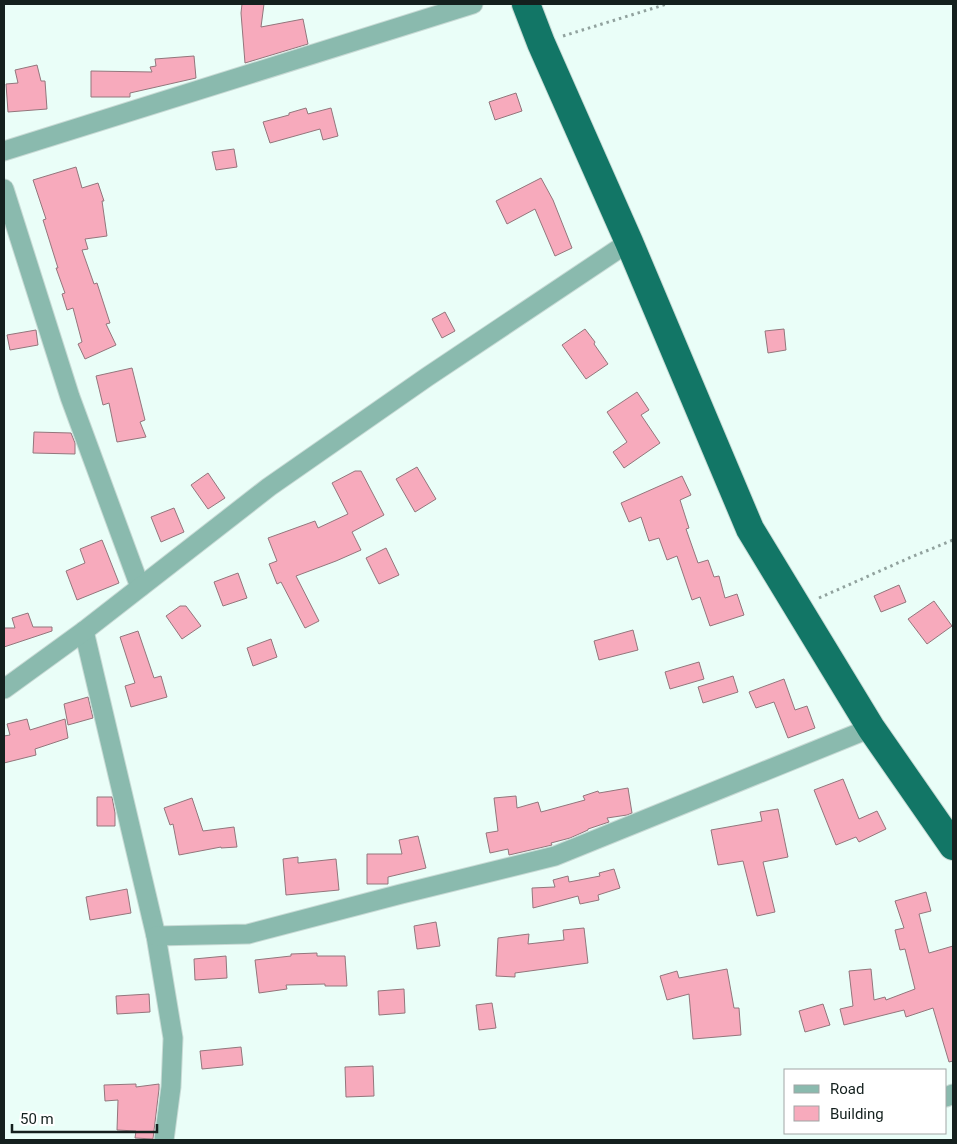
<svg xmlns="http://www.w3.org/2000/svg" width="957" height="1144" font-family="Roboto,sans-serif">
<style>
.building{fill:#f7aabc;stroke:#93767c}
.lines{fill:none;stroke-linecap:round;stroke-linejoin:round}
.minor-casing{stroke:#c8dad5;stroke-width:21}
.trunk-casing{stroke:#c8dad5;stroke-width:30}
.path{stroke:#91a29e;stroke-width:3;stroke-dasharray:2.5 4;stroke-linecap:butt}
.minor{stroke:#8abaae;stroke-width:19}
.trunk{stroke:#127666;stroke-width:28}
</style>
<rect width="100%" height="100%" fill="#eafef8"/>
<g class="building">
<polygon points="242,4 264,4 261,27 303,19 308,44 245,63 241,13"/>
<polygon points="194,56 196,78 130,93 130,97 91,97 91,71 152,72 150,67 156,66 155,59"/>
<polygon points="37,65 41,81 45,81 47,109 8,112 6,84 18,83 15,70"/>
<polygon points="516,93 522,111 495,120 489,102"/>
<polygon points="306,108 308,114 331,108 338,136 323,140 320,129 270,143 263,122 289,115 289,113"/>
<polygon points="234,149 237,167 216,170 212,152"/>
<polygon points="76,167 82,188 98,183 104,201 102,201 107,236 85,239 88,249 82,250 94,284 97,283 110,323 106,324 116,345 85,359 78,344 82,342 73,308 67,310 62,294 65,293 56,268 58,268 43,220 46,219 33,180"/>
<polygon points="541,178 553,200 572,248 555,256 535,209 507,224 496,201"/>
<polygon points="445,312 455,331 442,338 432,319"/>
<polygon points="585,329 595,342 594,344 608,364 586,379 562,345"/>
<polygon points="784,329 786,350 768,353 765,331"/>
<polygon points="36,330 38,345 10,350 7,335"/>
<polygon points="132,368 145,420 140,422 146,437 117,442 109,403 103,405 96,376"/>
<polygon points="637,392 649,410 641,415 660,443 624,468 613,452 627,442 607,412"/>
<polygon points="34,432 71,433 75,443 75,454 33,453"/>
<polygon points="417,467 436,499 415,512 396,479"/>
<polygon points="355,471 361,471 384,515 352,532 361,550 336,561 296,576 319,621 305,628 281,582 277,584 269,564 277,561 268,538 315,521 318,528 348,514 332,483"/>
<polygon points="208,473 225,498 208,509 191,485"/>
<polygon points="682,476 691,495 680,500 689,528 686,529 698,563 708,560 714,577 719,576 725,598 737,594 744,615 710,626 700,597 692,600 677,556 667,560 659,538 649,541 641,517 629,522 621,503"/>
<polygon points="174,508 184,532 161,542 151,517"/>
<polygon points="102,540 119,583 77,600 66,571 85,563 80,549"/>
<polygon points="386,548 399,575 379,584 366,558"/>
<polygon points="238,573 247,598 223,606 214,582"/>
<polygon points="899,585 906,602 881,612 874,596"/>
<polygon points="934,601 952,626 927,644 908,619"/>
<polygon points="180,606 186,606 201,626 182,639 166,616"/>
<polygon points="28,613 33,627 52,627 52,631 4,647 4,628 15,628 12,618"/>
<polygon points="633,630 638,650 599,660 594,641"/>
<polygon points="138,631 154,678 161,676 167,697 131,707 125,686 135,683 120,637"/>
<polygon points="271,639 277,657 253,666 247,648"/>
<polygon points="699,662 704,679 670,689 665,672"/>
<polygon points="733,676 738,692 703,703 698,687"/>
<polygon points="784,679 795,710 807,706 815,728 788,738 774,702 756,708 749,692"/>
<polygon points="88,697 93,718 68,725 64,704"/>
<polygon points="27,719 30,730 65,719 68,738 35,749 36,755 4,763 4,736 10,735 7,724"/>
<polygon points="843,779 859,819 877,811 886,829 859,842 856,837 836,845 814,790"/>
<polygon points="628,788 632,813 627,815 607,818 609,822 588,829 588,830 570,838 551,843 552,845 509,855 508,849 490,853 486,833 498,831 494,798 516,796 517,808 538,802 541,812 585,800 583,796 598,791 599,793"/>
<polygon points="97,797 112,797 115,813 115,826 97,826"/>
<polygon points="192,798 203,831 234,827 237,847 221,848 221,847 179,855 173,824 170,825 164,808"/>
<polygon points="778,809 788,857 763,862 775,912 757,916 743,861 718,865 711,830 762,821 760,812"/>
<polygon points="418,836 426,868 388,877 388,884 367,884 367,854 402,854 399,840"/>
<polygon points="298,857 298,863 336,859 339,890 286,895 283,859"/>
<polygon points="614,869 620,888 598,895 599,900 580,904 578,896 533,908 532,888 555,887 553,880 568,876 569,882 600,876 599,873"/>
<polygon points="127,889 131,913 90,920 86,897"/>
<polygon points="926,892 931,911 919,914 929,953 953,946 953,1061 949,1062 933,1008 906,1017 904,1010 844,1025 840,1009 853,1006 849,971 871,969 874,1000 885,997 886,1000 915,989 905,949 900,950 895,930 904,928 895,901"/>
<polygon points="436,922 440,946 417,949 414,926"/>
<polygon points="584,928 588,963 515,973 515,977 496,976 498,938 529,934 528,944 564,940 563,930"/>
<polygon points="317,953 317,956 345,956 347,986 325,986 325,984 286,985 287,989 259,993 255,960 291,956 291,954"/>
<polygon points="226,956 227,978 195,980 194,959"/>
<polygon points="727,969 734,1008 739,1008 741,1035 693,1039 689,994 667,1000 660,976 677,971 679,978"/>
<polygon points="404,989 405,1013 379,1015 378,991"/>
<polygon points="149,994 150,1012 117,1014 116,996"/>
<polygon points="492,1003 496,1028 479,1030 476,1005"/>
<polygon points="823,1004 830,1025 805,1032 799,1011"/>
<polygon points="241,1047 243,1065 202,1069 200,1051"/>
<polygon points="373,1066 374,1096 346,1097 345,1067"/>
<polygon points="136,1084 136,1087 159,1084 159,1089 153,1139 135,1138 136,1131 117,1130 118,1100 105,1101 104,1085"/>
</g>
<g class="lines">
<defs>
<g id="minor">
<polyline points="4,151 473,4"/>
<polyline points="4,189 70,397 140,587"/>
<polyline points="84,631 156,936 173,1038 171,1087 164,1140"/>
<polyline points="4,689 84,631 269,487 427,377 629,242"/>
<polyline points="156,936 248,934 401,894 555,856 871,728"/>
<polyline points="946,1097 953,1094"/>
</g>
<polyline id="trunk" points="526,4 541,43 629,242 750,529 871,728 953,846"/>
</defs>
<use href="#minor" class="minor-casing"/>
<use href="#trunk" class="trunk-casing"/>
<g class="path">
<polyline points="563,36 667,4"/>
<polyline points="819,598 909,558 953,540"/>
</g>
<use href="#minor" class="minor"/>
<use href="#trunk" class="trunk"/>
</g>
<rect width="957" height="1144" fill="none" stroke="#14201e" stroke-width="10"/>
<rect x="784" y="1069" width="162" height="65" fill="#ffffff" stroke="#a1a6a5"/>
<rect x="794" y="1085" width="25" height="8" fill="#8abaae" stroke="#a1a6a5"/>
<text x="830" y="1094" font-size="15" fill="#14201e">Road</text>
<rect x="794" y="1106" width="25" height="15" fill="#f7aabc" stroke="#a1a6a5"/>
<text x="830" y="1119" font-size="15" fill="#14201e">Building</text>
<path d="M12 1124v8h145v-8" fill="none" stroke="#14201e" stroke-width="2.5"/>
<text x="20" y="1124" font-size="15" fill="#14201e" stroke="#ffffff" stroke-width="4" paint-order="stroke">50 m</text>
</svg>
